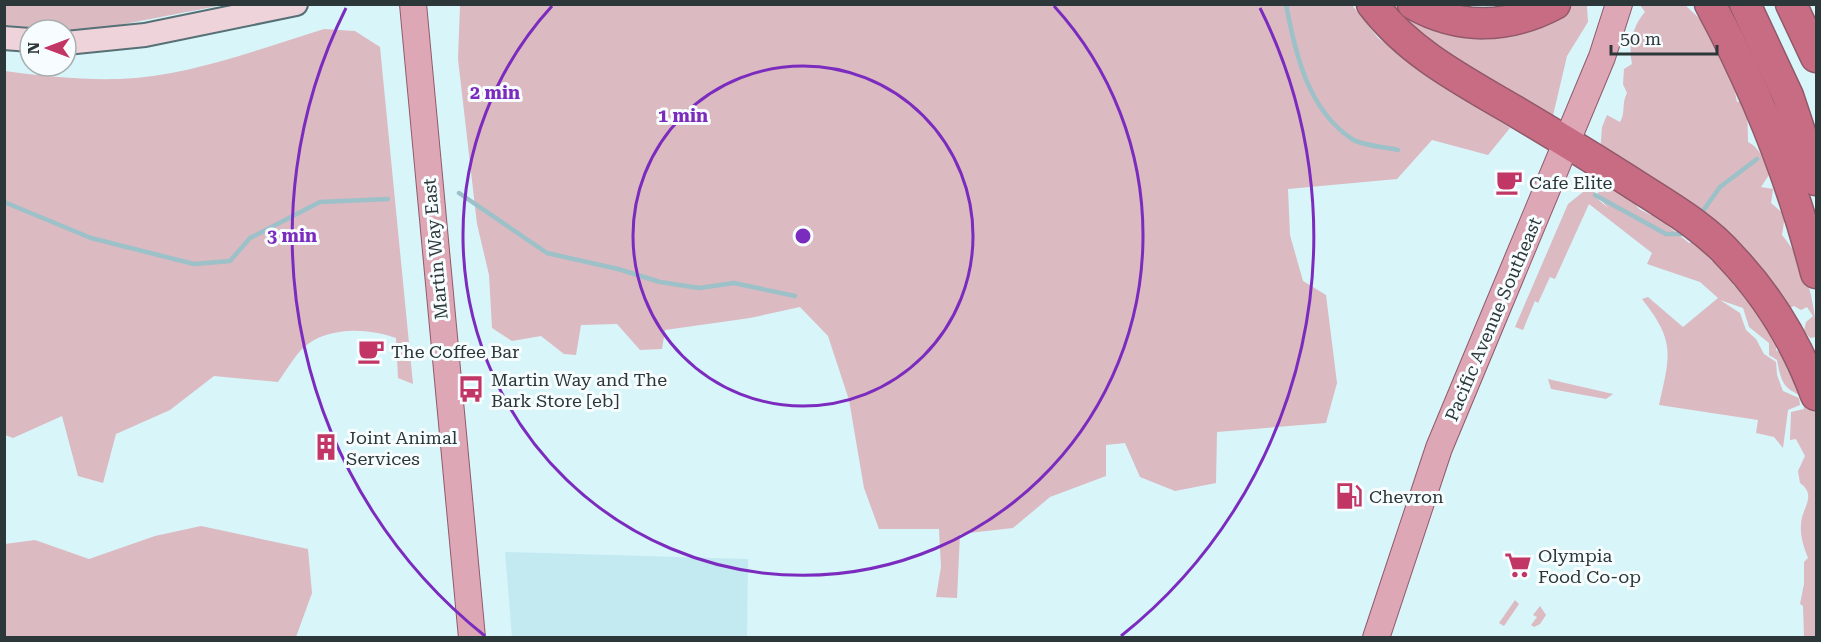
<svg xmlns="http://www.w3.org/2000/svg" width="1821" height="642" font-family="'Roboto Serif',serif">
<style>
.built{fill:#c3e9f1}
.green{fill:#dbbac1}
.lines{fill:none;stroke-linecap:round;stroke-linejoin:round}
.stream{stroke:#9cc1c8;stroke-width:4.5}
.secondary-casing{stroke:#567075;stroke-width:26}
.primary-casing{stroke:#91596a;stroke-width:28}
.highway-casing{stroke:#91596a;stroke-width:33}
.secondary{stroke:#eed3da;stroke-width:22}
.primary{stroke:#dea7b5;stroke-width:26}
.highway{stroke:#c86c84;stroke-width:30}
.ring{fill:none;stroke:#7b2cbf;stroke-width:3}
.labels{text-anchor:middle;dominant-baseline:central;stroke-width:6;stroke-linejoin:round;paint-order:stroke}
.poi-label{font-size:18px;fill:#2c3739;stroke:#f7fdfe;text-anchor:start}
.street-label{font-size:18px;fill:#2c3739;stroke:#f7fdfe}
.centre{fill:#7b2cbf;stroke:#f7fdfe;stroke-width:3}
.ring-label{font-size:18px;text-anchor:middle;font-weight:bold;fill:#7b2cbf;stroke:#f7fdfe;stroke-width:6;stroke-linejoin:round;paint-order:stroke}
</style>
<rect width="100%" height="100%" fill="#d8f5fa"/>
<polygon class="built" points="505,552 748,559 747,637 512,637"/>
<g class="green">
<polygon points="4,5 223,5 83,32 5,25"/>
<polygon points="460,5 1352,5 1378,38 1420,69 1510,128 1488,155 1432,140 1397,179 1288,189 1290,235 1303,281 1326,295 1337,383 1326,423 1217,432 1216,483 1175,491 1140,477 1125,443 1106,445 1106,476 1050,497 1013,528 960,534 957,598 936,597 941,567 939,529 879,529 864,488 849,400 828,336 800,307 750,318 665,330 662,349 640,350 617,324 581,325 576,355 564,354 541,336 512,341 492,328 489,275 477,224 458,59"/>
<path d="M1389,5L1401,7L1568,11L1572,5L1587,6L1588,22L1567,56L1552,120C1493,87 1438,51 1389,5Z"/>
<path d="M1640,5H1685L1700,19L1706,17L1722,46V62L1731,73L1737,102L1747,100L1748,142C1760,148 1766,162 1769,175L1761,187L1773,189L1771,203L1785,215L1782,235C1805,262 1816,302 1816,337L1810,338L1804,331L1806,322L1813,316L1807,307L1801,310L1794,306L1789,308L1600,154L1602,127L1607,115L1620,122C1626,113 1621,104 1627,93L1623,84L1624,69L1632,64C1628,46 1632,27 1645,12Z"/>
<path d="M324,29L355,31L380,47L413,384L398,378L396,338C368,328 327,326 303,348C294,357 286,371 278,382L214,376L170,410L116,434L103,483L78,476L62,416L13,438L5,435V71C42,76 81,80 119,79C187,77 259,49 324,29Z"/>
<path d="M1593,184L1598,188L1593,195L1608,208L1597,195L1602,186L1630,198L1639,209L1651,215L1661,210L1668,226L1689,243L1702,239C1706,263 1713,263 1734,271L1733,285L1763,307L1761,322H1772L1777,334L1776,350L1785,356L1787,370C1806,379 1811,390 1811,410H1816V637H1804L1803,606L1800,604L1804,584V562L1808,558C1804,548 1800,536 1801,525C1801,508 1818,496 1800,483L1798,471L1805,456L1796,439L1790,440L1791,412L1804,409L1802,396C1782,388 1781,380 1777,360L1769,355V343L1749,327L1743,308L1720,300L1740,313L1746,330L1756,339L1764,354L1776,362L1777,375L1783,391L1799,398L1800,405L1788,410L1783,448L1774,437L1756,433L1758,420L1659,405C1670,355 1676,342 1642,299L1648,297L1683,327L1718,298L1700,282L1647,264L1652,253L1589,204L1555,279L1550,277L1538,303L1535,301L1523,330L1515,327L1568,204Z"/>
<polygon points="1548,379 1613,394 1606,399 1551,389"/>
<polygon points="201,526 308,549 312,593 296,637 5,637 5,544 35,540 89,559 155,536"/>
<polygon points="1515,600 1519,604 1504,626 1499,623"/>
<polygon points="1540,606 1546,615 1540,624 1534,627 1531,625 1537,617 1533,615"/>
</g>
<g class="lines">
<g class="stream">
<path d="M1286,4C1295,53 1308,110 1352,139C1363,146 1385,147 1398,150"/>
<polyline points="459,193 547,253 618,269 660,282 699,288 734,283 795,296"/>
<polyline points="1595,195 1666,234 1684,234"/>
<polyline points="4,202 91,238 194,264 230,261 250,238 320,202 388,199"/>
<polyline points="1700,215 1720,187 1757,159"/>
</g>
<defs>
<g id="secondary">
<polyline points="4,38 30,40"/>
<polyline points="66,43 145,35 296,4"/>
</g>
<g id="primary">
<polyline points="413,4 472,638"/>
<polyline points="1376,638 1439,448 1602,57 1619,4"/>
</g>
<g id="highway">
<path d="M1372,4C1409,53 1462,80 1513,110C1552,133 1591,157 1629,181C1664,204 1703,225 1731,257C1769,297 1797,344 1816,395"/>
<path d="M1413,4C1459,30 1508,29 1555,4"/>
<path d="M1710,4C1756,89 1792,180 1816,273"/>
<polyline points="1745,4 1788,96 1816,180"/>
<polyline points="1791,4 1816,57"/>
</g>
</defs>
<use href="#secondary" class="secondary-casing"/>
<use href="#primary" class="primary-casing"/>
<use href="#highway" class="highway-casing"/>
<use href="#secondary" class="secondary"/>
<use href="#primary" class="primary"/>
<use href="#highway" class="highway"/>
</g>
<g class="ring">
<circle cx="803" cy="236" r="170"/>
<path d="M1054 6A340 340 0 1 1 552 6"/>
<path d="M485 636A511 511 0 0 1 346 8M1260 8A511 511 0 0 1 1121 636"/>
</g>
<defs>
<symbol id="cafe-bare" viewBox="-9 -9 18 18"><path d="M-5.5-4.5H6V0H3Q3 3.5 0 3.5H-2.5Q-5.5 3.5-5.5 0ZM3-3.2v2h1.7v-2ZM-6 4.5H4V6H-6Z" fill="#c23666" stroke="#f7fdfe" stroke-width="2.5" paint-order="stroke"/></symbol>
<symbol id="bus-bare" viewBox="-9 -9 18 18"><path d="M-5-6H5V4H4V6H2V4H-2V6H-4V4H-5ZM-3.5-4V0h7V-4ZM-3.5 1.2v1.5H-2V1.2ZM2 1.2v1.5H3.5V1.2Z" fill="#c23666" stroke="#f7fdfe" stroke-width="2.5" paint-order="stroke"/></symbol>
<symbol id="building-bare" viewBox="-9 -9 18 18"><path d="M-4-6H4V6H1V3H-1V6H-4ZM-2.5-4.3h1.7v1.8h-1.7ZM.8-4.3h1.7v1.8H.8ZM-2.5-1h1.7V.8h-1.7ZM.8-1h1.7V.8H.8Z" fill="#c23666" stroke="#f7fdfe" stroke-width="2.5" paint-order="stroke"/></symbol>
<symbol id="fuel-bare" viewBox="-9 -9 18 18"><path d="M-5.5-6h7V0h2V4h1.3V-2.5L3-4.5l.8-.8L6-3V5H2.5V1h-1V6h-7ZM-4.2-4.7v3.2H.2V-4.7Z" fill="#c23666" stroke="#f7fdfe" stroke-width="2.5" paint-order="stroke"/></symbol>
<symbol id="supermarket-bare" viewBox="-9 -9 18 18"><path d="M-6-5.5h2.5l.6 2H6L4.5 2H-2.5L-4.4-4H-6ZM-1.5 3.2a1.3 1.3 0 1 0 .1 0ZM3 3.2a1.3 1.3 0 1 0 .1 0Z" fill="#c23666" stroke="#f7fdfe" stroke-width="2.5" paint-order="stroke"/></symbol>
</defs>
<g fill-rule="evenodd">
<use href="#cafe-bare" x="1490" y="163" width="38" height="38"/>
<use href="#cafe-bare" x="352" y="332" width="38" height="38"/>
<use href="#bus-bare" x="452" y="370" width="38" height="38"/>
<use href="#building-bare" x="307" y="428" width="38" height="38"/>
<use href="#fuel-bare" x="1330" y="477" width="38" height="38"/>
<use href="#supermarket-bare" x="1499" y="546" width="38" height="38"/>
</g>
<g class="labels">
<g class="poi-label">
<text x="1529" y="182">Cafe Elite</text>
<text x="391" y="351">The Coffee Bar</text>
<text x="491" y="379">Martin Way and The<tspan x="491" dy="21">Bark Store [eb]</tspan></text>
<text x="346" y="437">Joint Animal<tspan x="346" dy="21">Services</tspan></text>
<text x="1369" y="496">Chevron</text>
<text x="1538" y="555">Olympia<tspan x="1538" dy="21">Food Co-op</tspan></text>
</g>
<g class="street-label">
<text transform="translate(435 249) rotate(-95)">Martin Way East</text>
<text transform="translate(1493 319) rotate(-67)">Pacific Avenue Southeast</text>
</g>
</g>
<circle cx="803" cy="236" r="9" class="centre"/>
<g class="ring-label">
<text x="495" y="99">2 min</text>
<text x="683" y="122">1 min</text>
<text x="292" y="242">3 min</text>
</g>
<rect width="1821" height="642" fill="none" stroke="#2c3739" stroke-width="12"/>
<g transform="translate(48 48) rotate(270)"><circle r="28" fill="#f7fdfe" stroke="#a6aeaf" stroke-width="1.5"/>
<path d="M0-4.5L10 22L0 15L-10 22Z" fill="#c23666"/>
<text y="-9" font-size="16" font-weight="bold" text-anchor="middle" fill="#2c3739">N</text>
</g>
<path d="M1611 45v9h106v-9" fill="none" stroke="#2c3739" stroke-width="3"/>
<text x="1620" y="45" font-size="18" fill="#2c3739" stroke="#f7fdfe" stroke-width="4.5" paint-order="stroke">50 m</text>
</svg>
